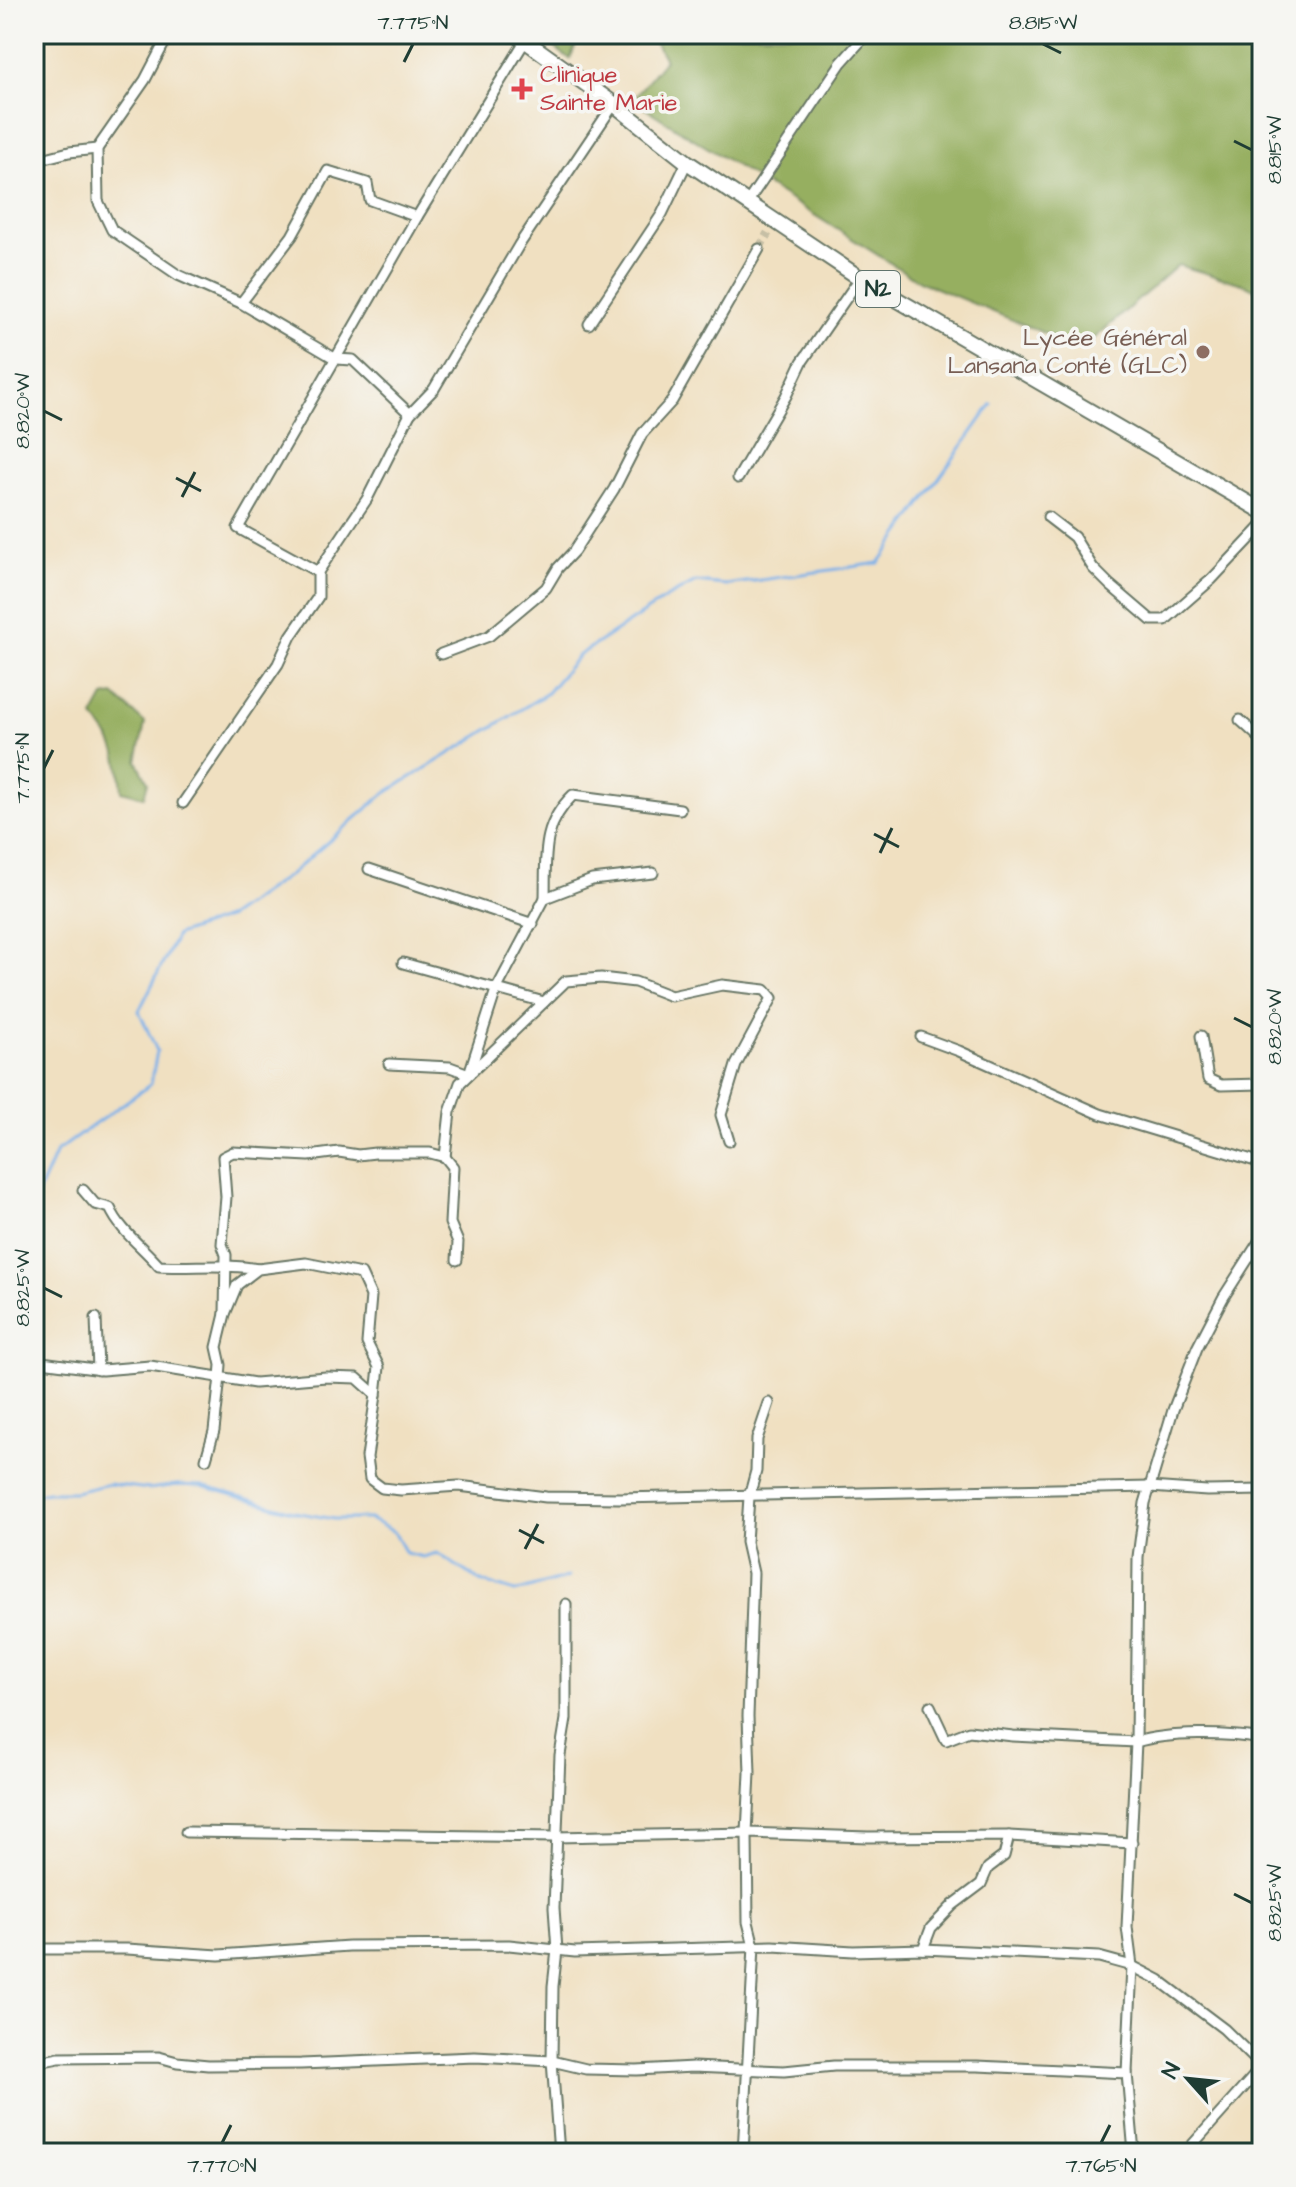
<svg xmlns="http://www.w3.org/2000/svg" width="1296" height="2187" font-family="'Architects Daughter',sans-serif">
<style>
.forest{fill:#96af60;stroke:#5a764a;stroke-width:2}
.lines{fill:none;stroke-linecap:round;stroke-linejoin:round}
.stream{stroke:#7ab0e9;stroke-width:3}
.minor-tunnel{stroke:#c6bfa5;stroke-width:9;stroke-dasharray:9 4.5;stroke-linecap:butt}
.minor-casing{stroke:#687665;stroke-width:13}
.highway-casing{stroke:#687665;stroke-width:18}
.minor{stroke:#fff;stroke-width:9}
.highway{stroke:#fff;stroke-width:14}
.ticks{fill:none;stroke:#1f3d34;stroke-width:3}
.health-dot{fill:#e0444e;stroke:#f6f6f2;stroke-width:3}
.education-dot{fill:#8d6e63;stroke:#f6f6f2;stroke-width:3}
.labels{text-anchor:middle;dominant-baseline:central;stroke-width:7;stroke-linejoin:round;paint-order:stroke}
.shield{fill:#f6f6f2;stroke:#60746d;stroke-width:2}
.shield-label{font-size:22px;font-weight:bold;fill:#1f3d34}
.health-label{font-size:24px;fill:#be3a42;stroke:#f6f6f2;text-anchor:start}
.education-label{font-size:24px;fill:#785e54;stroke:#f6f6f2;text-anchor:end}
.neatline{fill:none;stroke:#1f3d34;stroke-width:3}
.ticks-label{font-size:20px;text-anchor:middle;fill:#1f3d34}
</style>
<rect width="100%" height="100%" fill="#f6f6f2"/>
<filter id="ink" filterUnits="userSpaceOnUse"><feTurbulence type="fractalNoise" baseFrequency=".0125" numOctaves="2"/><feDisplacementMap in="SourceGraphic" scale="16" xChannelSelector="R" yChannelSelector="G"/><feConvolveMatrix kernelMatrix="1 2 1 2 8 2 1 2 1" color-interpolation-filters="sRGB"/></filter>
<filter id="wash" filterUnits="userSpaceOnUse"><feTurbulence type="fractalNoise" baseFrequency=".006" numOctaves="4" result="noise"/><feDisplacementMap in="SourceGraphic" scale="32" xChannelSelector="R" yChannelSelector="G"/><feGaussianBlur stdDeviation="1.8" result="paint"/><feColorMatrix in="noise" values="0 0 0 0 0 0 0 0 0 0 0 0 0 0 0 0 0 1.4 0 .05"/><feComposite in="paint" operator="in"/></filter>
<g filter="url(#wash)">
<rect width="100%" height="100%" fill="#f0e0c1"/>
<g class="forest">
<polygon points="536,34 580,34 570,59"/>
<polygon points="651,34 1241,34 1262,45 1262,293 1246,285 1178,265 1082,349 919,281 632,100 665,60"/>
<path d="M114,695L145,723L137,761L148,782L144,797L122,791C119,757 117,743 93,717L104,697Z"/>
</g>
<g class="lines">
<g class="stream">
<polyline points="34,1202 56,1152 151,1084 157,1051 139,1011 177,935 229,917 289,875 384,794 546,694 578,656 666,598 696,582 726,585 879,563 992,404"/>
<polyline points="34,1495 47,1492 75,1492 109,1484 149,1489 177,1485 202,1486 299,1513 334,1519 370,1519 394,1532 406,1553 423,1557 437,1553 480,1581 515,1592 568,1577"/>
<path d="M34,2146C52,2141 68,2144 84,2153"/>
<polyline points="143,2153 146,2150 166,2153"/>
</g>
</g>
</g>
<g filter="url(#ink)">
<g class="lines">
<polyline class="minor-tunnel" points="759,249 768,233"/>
<defs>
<g id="minor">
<polyline points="169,34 145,80 97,149 98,201 112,230 178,275 241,303 336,359 353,360 410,414"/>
<polyline points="525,41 417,217 238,528 318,572 367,499 410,414 434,389 519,245 614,104"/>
<polyline points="34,161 69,152 97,149"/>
<polyline points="747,203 841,63 867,34"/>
<polyline points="241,303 292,236 328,171 367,183 370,200 417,217"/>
<polyline points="589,324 662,214 687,162"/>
<polyline points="738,478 786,396 802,362 860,278"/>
<polyline points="1048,517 1074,537 1093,568 1110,585 1151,620 1165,620 1212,579 1262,526"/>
<polyline points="441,654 489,636 546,588 558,568 574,551 614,489 642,434 672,401 759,249"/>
<polyline points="1240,720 1262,740"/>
<polyline points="183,803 278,664 291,636 318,597 318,572"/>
<polyline points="369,869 533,924"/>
<path d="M545,898C546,856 541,826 573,795L680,809"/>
<polyline points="403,963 544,1002"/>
<polyline points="1201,1036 1208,1079 1221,1085 1262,1084"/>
<polyline points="921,1037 959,1051 1100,1114 1262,1163"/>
<polyline points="389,1064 450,1067 469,1074 496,990 545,898 592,880 653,873"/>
<polyline points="445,1157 450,1112 460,1083 566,981 601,978 635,982 671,996 722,985 765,990 772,998 736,1065 721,1115 729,1141"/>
<path d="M83,1190L95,1204L110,1208C120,1231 143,1247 159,1266C192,1268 225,1263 258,1269"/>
<polyline points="225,1314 226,1255 222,1244 226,1197 223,1157 233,1152 309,1156 339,1152 358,1155 375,1153 430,1153 445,1157 453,1167 450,1223 458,1242 457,1260"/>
<polyline points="96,1318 98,1370"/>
<polyline points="34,1361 102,1370 150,1366 255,1383 326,1377 357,1378 376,1395 367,1457 370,1479 382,1488 401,1490 459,1486 546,1497 620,1498 1150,1487 1207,1491 1262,1490"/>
<polyline points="206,1459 214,1431 220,1377 221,1365 217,1347 225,1314 237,1285 258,1269 306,1263 361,1274 371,1296 367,1343 379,1367 376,1395"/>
<path d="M930,1706L946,1740L969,1731L1013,1736L1136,1742C1169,1732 1227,1733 1262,1739"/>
<polyline points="186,1832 556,1837 747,1833 868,1837 1009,1836 1132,1843"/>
<polyline points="34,1949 127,1949 219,1955 349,1946 509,1945 575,1952 773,1946 853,1951 923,1949 1099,1957 1132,1966 1159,1980 1224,2029 1262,2066"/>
<polyline points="923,1949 931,1928 953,1905 981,1884 988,1868 1004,1856 1009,1836"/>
<polyline points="34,2063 59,2058 159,2057 177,2062 208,2065 301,2064 475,2057 552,2061 586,2069 637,2070 693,2067 784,2071 834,2066 977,2066 1127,2073"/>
<polyline points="559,2153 552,2061 553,1986 557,1950 554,1908 560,1755 566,1719 566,1604"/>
<polyline points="743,2153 754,1946 748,1922 747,1833 750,1773 748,1716 753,1573 746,1542 749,1497 756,1471 757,1439 769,1403"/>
<polyline points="1134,2153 1127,2073 1132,1966 1127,1927 1136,1742 1138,1557 1145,1503 1173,1410 1197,1348 1223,1298 1262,1237"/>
<polyline points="1185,2153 1262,2067"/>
</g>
<polyline id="highway" points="516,34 614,104 687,162 860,278 1262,511"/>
</defs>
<use href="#minor" class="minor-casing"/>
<use href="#highway" class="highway-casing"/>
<use href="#minor" class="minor"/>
<use href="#highway" class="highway"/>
</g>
</g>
<path class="ticks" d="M1043,44L1061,53M404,62L413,44M1234,141L1252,150M44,411L62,420M176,478L201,491M182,497L195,472M44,768L53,750M874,834L899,847M880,853L892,828M1234,1018L1252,1027M44,1288L62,1297M519,1530L544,1543M525,1549L538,1524M1234,1894L1252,1903M222,2143L231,2125M1101,2143L1110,2125"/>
<path class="health-dot" d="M518 77h8v8h8v8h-8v8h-8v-8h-8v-8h8z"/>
<circle class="education-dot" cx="1203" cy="352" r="8"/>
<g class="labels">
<rect class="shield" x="856" y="271" width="44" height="36" rx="6"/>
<g class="shield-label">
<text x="878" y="289">N2</text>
</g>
<g class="health-label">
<text x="540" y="75">Clinique<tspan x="540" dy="28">Sainte Marie</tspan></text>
</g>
<g class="education-label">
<text x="1187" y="338">Lycée Général<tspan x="1187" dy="28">Lansana Conté (GLC)</tspan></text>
</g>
</g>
<rect width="1296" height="2187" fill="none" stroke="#f6f6f2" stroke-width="88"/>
<g transform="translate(1188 2079) rotate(297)" stroke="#f6f6f2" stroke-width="6" paint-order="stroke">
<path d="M0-6L14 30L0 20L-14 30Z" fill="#1f3d34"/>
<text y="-12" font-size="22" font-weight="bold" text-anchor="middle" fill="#1f3d34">N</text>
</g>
<rect x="44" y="44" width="1208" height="2099" class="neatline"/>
<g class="ticks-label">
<text x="413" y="29">7.775°N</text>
<text x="1043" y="29">8.815°W</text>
<text transform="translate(1274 150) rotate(-90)" y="7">8.815°W</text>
<text transform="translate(22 411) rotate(-90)" y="7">8.820°W</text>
<text transform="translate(22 768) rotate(-90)" y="7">7.775°N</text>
<text transform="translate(1274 1027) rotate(-90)" y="7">8.820°W</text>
<text transform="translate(22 1288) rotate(-90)" y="7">8.825°W</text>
<text transform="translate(1274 1903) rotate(-90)" y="7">8.825°W</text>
<text x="222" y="2172">7.770°N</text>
<text x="1101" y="2172">7.765°N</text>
</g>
</svg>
